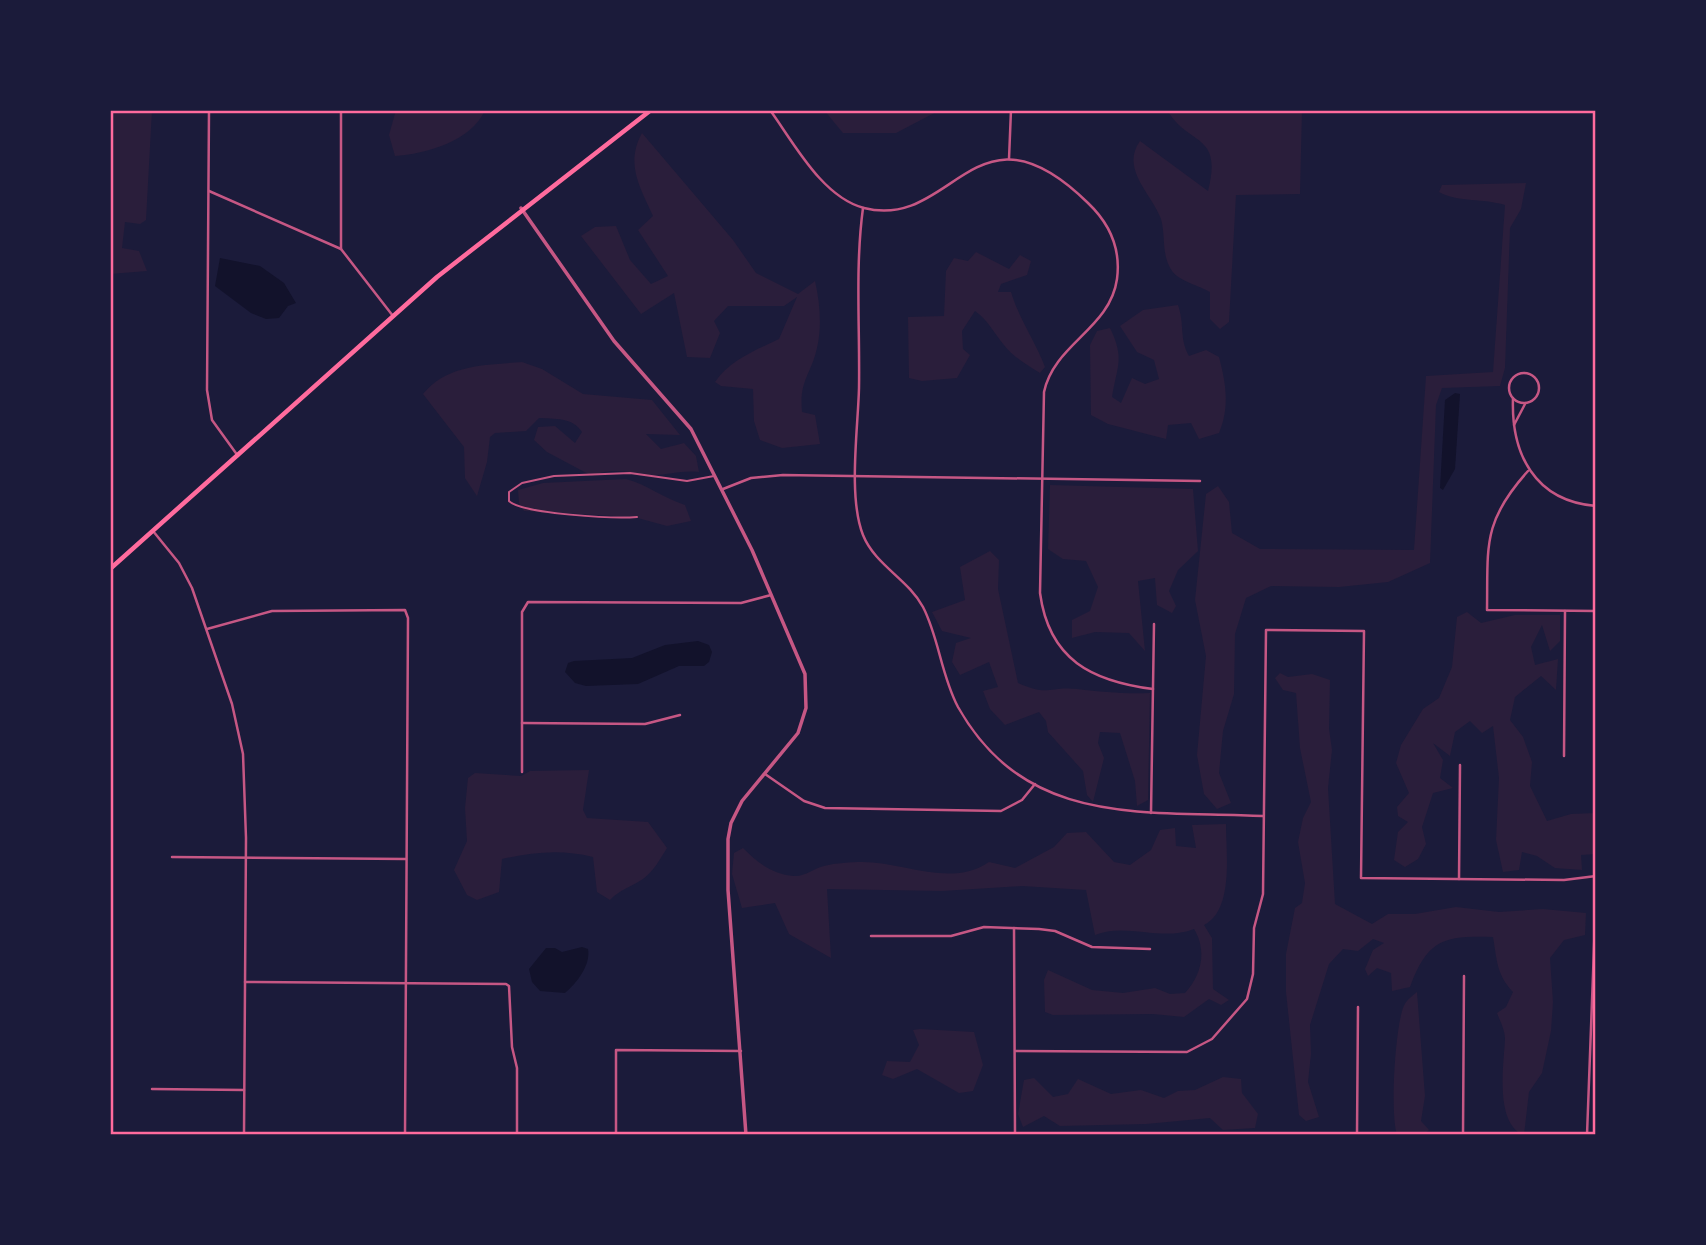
<svg xmlns="http://www.w3.org/2000/svg" width="1706" height="1245" font-family="Manrope,sans-serif">
<style>
.green{fill:#2a1e3b}
.water{fill:#12122b}
.lines{fill:none;stroke-linecap:round;stroke-linejoin:round}
.service{stroke:#c65784;stroke-width:2}
.minor{stroke:#c65784;stroke-width:2.5}
.tertiary{stroke:#c65784;stroke-width:3.5}
.secondary{stroke:#ff6b9d;stroke-width:4.5}
.neatline{fill:none;stroke:#ff6b9d;stroke-width:2.5}
</style>
<rect width="100%" height="100%" fill="#1b1b3a"/>
<g class="green">
<polygon points="110,110 152,110 146,220 140,224 125,222 122,248 139,251 147,271 110,274"/>
<path d="M396,110H485C472,141 425,154 395,156L389,135Z"/>
<polygon points="824,110 940,110 896,133 843,133"/>
<path d="M1167,110H1302L1300,194L1236,195L1229,322L1220,329L1210,319V292C1200,286 1179,281 1172,271C1161,255 1166,237 1161,219C1152,194 1120,169 1140,141L1208,191C1223,132 1189,147 1167,110Z"/>
<path d="M642,133L733,240L756,273L798,294L815,281C820,302 822,327 817,348C811,375 799,380 802,412L815,415L820,444L782,448L760,440L754,421L753,389L721,386L715,382C730,360 756,350 779,339L797,297L784,306H728L714,321L720,333L710,358L687,357L674,293L641,314L581,236L595,227L616,226L630,260L651,284L668,276L638,230L653,216C640,187 625,164 642,133Z"/>
<path d="M1526,183L1521,209L1510,228L1505,368L1500,386L1442,388L1436,405L1430,563L1388,582L1339,587L1271,586L1246,598L1235,634L1234,694L1223,731L1219,773L1231,803L1217,809L1204,794L1197,755L1206,656L1195,600L1206,494L1218,486L1229,502L1232,533L1260,549L1414,550L1426,376L1493,372L1505,205C1483,198 1460,203 1439,192L1442,185Z"/>
<path d="M976,252L1009,269L1020,255L1031,261L1027,275L1001,284L998,292H1011C1019,319 1035,341 1045,367L1040,373C1027,365 1013,357 1004,345C993,332 989,321 975,311L962,331L963,349L970,355L957,378L922,381L909,378L908,317L944,316L946,271L954,258L968,261Z"/>
<path d="M1178,305C1185,325 1179,338 1189,356L1206,350L1219,357C1226,384 1230,407 1219,433L1199,439L1191,423L1168,425L1166,439L1108,424L1091,415L1090,345L1097,331L1110,328C1125,359 1117,366 1112,397L1121,403L1132,378L1145,384L1159,379L1154,360L1137,352L1120,326L1143,310Z"/>
<path d="M522,362L542,369L583,394L652,400L680,435L646,434L661,449L684,443L696,456L699,472C682,470 669,475 653,475C631,474 615,466 592,476L547,452L534,440L538,427L555,426L575,443L582,432C573,417 554,419 539,418L526,431L495,433L490,437L487,462L477,496L465,478L464,447L423,394C447,364 486,365 522,362Z"/>
<path d="M626,479C648,485 663,498 685,505L691,521L667,526L634,517L524,511L519,503L518,490L543,483Z"/>
<polygon points="1050,485 1193,489 1198,551 1178,570 1169,591 1176,606 1172,613 1157,605 1155,578 1138,581 1145,651 1129,633 1095,632 1072,638 1072,620 1090,611 1098,587 1086,561 1063,559 1048,549"/>
<path d="M990,551L999,560L998,589L1018,683C1049,697 1049,686 1077,689C1103,692 1124,694 1150,693L1148,800L1137,806L1135,781L1120,733L1100,732L1098,743L1104,758L1093,802L1087,795L1083,771L1048,732L1046,721L1039,712L1005,725L990,709L983,691L998,687L989,662L960,675L952,662L956,643L971,638L942,631L932,612L965,600L960,567Z"/>
<polygon points="1467,612 1481,623 1515,615 1560,615 1560,641 1550,651 1542,625 1531,647 1535,665 1558,659 1556,690 1541,676 1515,697 1510,720 1523,737 1532,762 1530,786 1547,821 1571,814 1596,813 1596,854 1581,855 1582,870 1555,868 1537,856 1522,852 1519,870 1503,872 1496,840 1499,778 1493,726 1482,733 1470,721 1455,732 1450,756 1433,743 1443,760 1440,778 1453,788 1433,793 1422,827 1426,844 1418,859 1405,867 1394,860 1398,832 1408,822 1398,816 1397,807 1409,793 1396,763 1401,745 1423,709 1439,698 1452,667 1457,617"/>
<path d="M1280,673L1288,677L1312,674L1330,680L1329,729L1332,750L1328,788L1335,904L1372,924L1388,914H1415L1456,907L1499,912L1543,909L1586,913L1585,935L1564,940L1550,958L1553,1002L1551,1031L1542,1073L1529,1092L1524,1135C1494,1124 1504,1063 1505,1039C1505,1030 1500,1021 1497,1013L1506,1007L1513,992C1496,974 1497,959 1493,937C1445,936 1428,938 1410,987L1392,991L1391,973L1377,968L1368,976L1365,969L1373,950L1384,943L1373,939L1358,951L1343,949L1329,964L1310,1025L1311,1054L1308,1082L1319,1117L1306,1121L1299,1115L1286,992V954L1295,908L1302,903L1305,883L1298,842L1303,818L1311,802L1300,748L1296,693L1283,690L1275,678Z"/>
<path d="M589,770L583,810L587,818L648,822L667,848C660,859 654,871 643,879C631,887 619,890 610,900L597,892L593,857C562,849 533,852 502,859L499,892L477,900L467,895L454,870L467,841L465,808L468,778L475,773L521,776L530,771Z"/>
<path d="M1226,824C1226,853 1234,910 1204,925L1212,938L1213,989L1229,1000L1221,1005L1209,999L1184,1017L1153,1014L1053,1015L1045,1012L1044,980L1048,970L1092,990L1123,993L1155,988L1170,994L1185,993C1202,975 1207,950 1194,929C1162,942 1125,922 1095,935L1086,890L1022,886L942,891L827,889L831,958L789,934L775,903L742,908L732,874L734,853L743,848C758,863 772,874 794,876C804,877 815,868 824,866C836,863 851,862 862,862C905,862 951,888 989,862L1015,868L1054,847L1067,833L1086,832L1114,862L1130,865L1151,850L1160,830L1175,828L1176,846L1196,848L1192,825Z"/>
<path d="M1417,992L1425,1096L1421,1121L1429,1130L1423,1135H1397C1390,1113 1395,1031 1403,1008C1406,1000 1411,997 1417,992Z"/>
<polygon points="920,1029 974,1032 983,1065 973,1091 959,1093 917,1069 893,1079 882,1075 887,1061 910,1062 919,1045 913,1030"/>
<polygon points="1223,1077 1241,1079 1242,1093 1258,1114 1255,1128 1223,1130 1210,1118 1146,1124 1060,1126 1044,1116 1023,1127 1018,1114 1024,1080 1034,1078 1053,1097 1068,1094 1078,1079 1111,1094 1141,1090 1164,1098 1178,1091 1195,1090"/>
</g>
<g class="water">
<polygon points="220,258 260,266 284,283 296,303 288,306 279,318 266,319 251,313 215,286"/>
<polygon points="1455,393 1460,394 1455,469 1443,490 1440,488 1445,400"/>
<polygon points="698,641 709,645 712,652 709,662 704,666 679,666 638,684 586,686 575,683 565,672 568,663 574,661 632,658 665,645"/>
<path d="M582,947L588,949C591,965 577,983 565,993L540,991L532,982L529,969L546,948H555L562,952Z"/>
</g>
<g class="lines">
<path class="service" d="M637,517C616,519 522,514 509,501V492L522,483L554,476L630,473L687,481L714,476"/>
<g class="minor">
<polyline points="209,110 207,390 212,420 238,456"/>
<polyline points="341,110 341,249 393,316"/>
<path d="M770,110C794,143 822,197 864,208C954,231 975,92 1088,203C1109,223 1121,249 1117,279C1110,329 1054,344 1044,392L1040,593C1049,660 1092,681 1153,689"/>
<polyline points="1009,159 1011,110"/>
<polyline points="209,191 341,249"/>
<path d="M863,208C855,267 860,328 859,388C858,429 848,497 863,535C875,565 908,579 923,607C939,638 941,675 958,707C1027,829 1145,810 1263,816"/>
<circle cx="1524" cy="388" r="15"/>
<path d="M1513,398C1511,453 1534,501 1596,506"/>
<polyline points="1514,425 1525,404"/>
<path d="M1528,471C1482,522 1488,546 1487,610L1596,611"/>
<polyline points="723,489 751,478 783,475 1200,481"/>
<polyline points="153,531 179,563 192,588 232,704 243,754 246,838 244,1135"/>
<polyline points="207,629 272,611 405,610 408,618 405,1135"/>
<polyline points="522,723 645,724 680,715"/>
<polyline points="1564,756 1565,611"/>
<polyline points="522,772 522,612 528,602 741,603 771,595"/>
<polyline points="765,774 804,801 825,808 1001,811 1022,800 1035,784"/>
<polyline points="1151,813 1154,624"/>
<polyline points="172,857 406,859"/>
<polyline points="1459,879 1460,765"/>
<polyline points="1014,928 1015,1135"/>
<polyline points="871,936 951,936 984,927 1039,929 1055,931 1092,947 1150,949"/>
<polyline points="245,982 506,984 509,986 512,1047 517,1068 517,1135"/>
<polyline points="1016,1051 1187,1052 1212,1039 1247,999 1253,974 1254,928 1263,894 1266,630 1364,631 1361,878 1564,880 1596,876"/>
<polyline points="152,1089 244,1090"/>
<polyline points="616,1135 616,1050 741,1051"/>
<polyline points="1357,1135 1358,1007"/>
<polyline points="1463,1135 1464,976"/>
<polyline points="1587,1135 1596,894"/>
</g>
<polyline class="tertiary" points="521,208 614,341 691,429 752,550 805,674 806,708 798,733 742,801 731,823 728,839 728,890 746,1135"/>
<polyline class="secondary" points="110,569 437,277 651,110"/>
</g>
<rect width="1706" height="1245" fill="none" stroke="#1b1b3a" stroke-width="224"/>
<rect x="112" y="112" width="1482" height="1021" class="neatline"/>
</svg>
